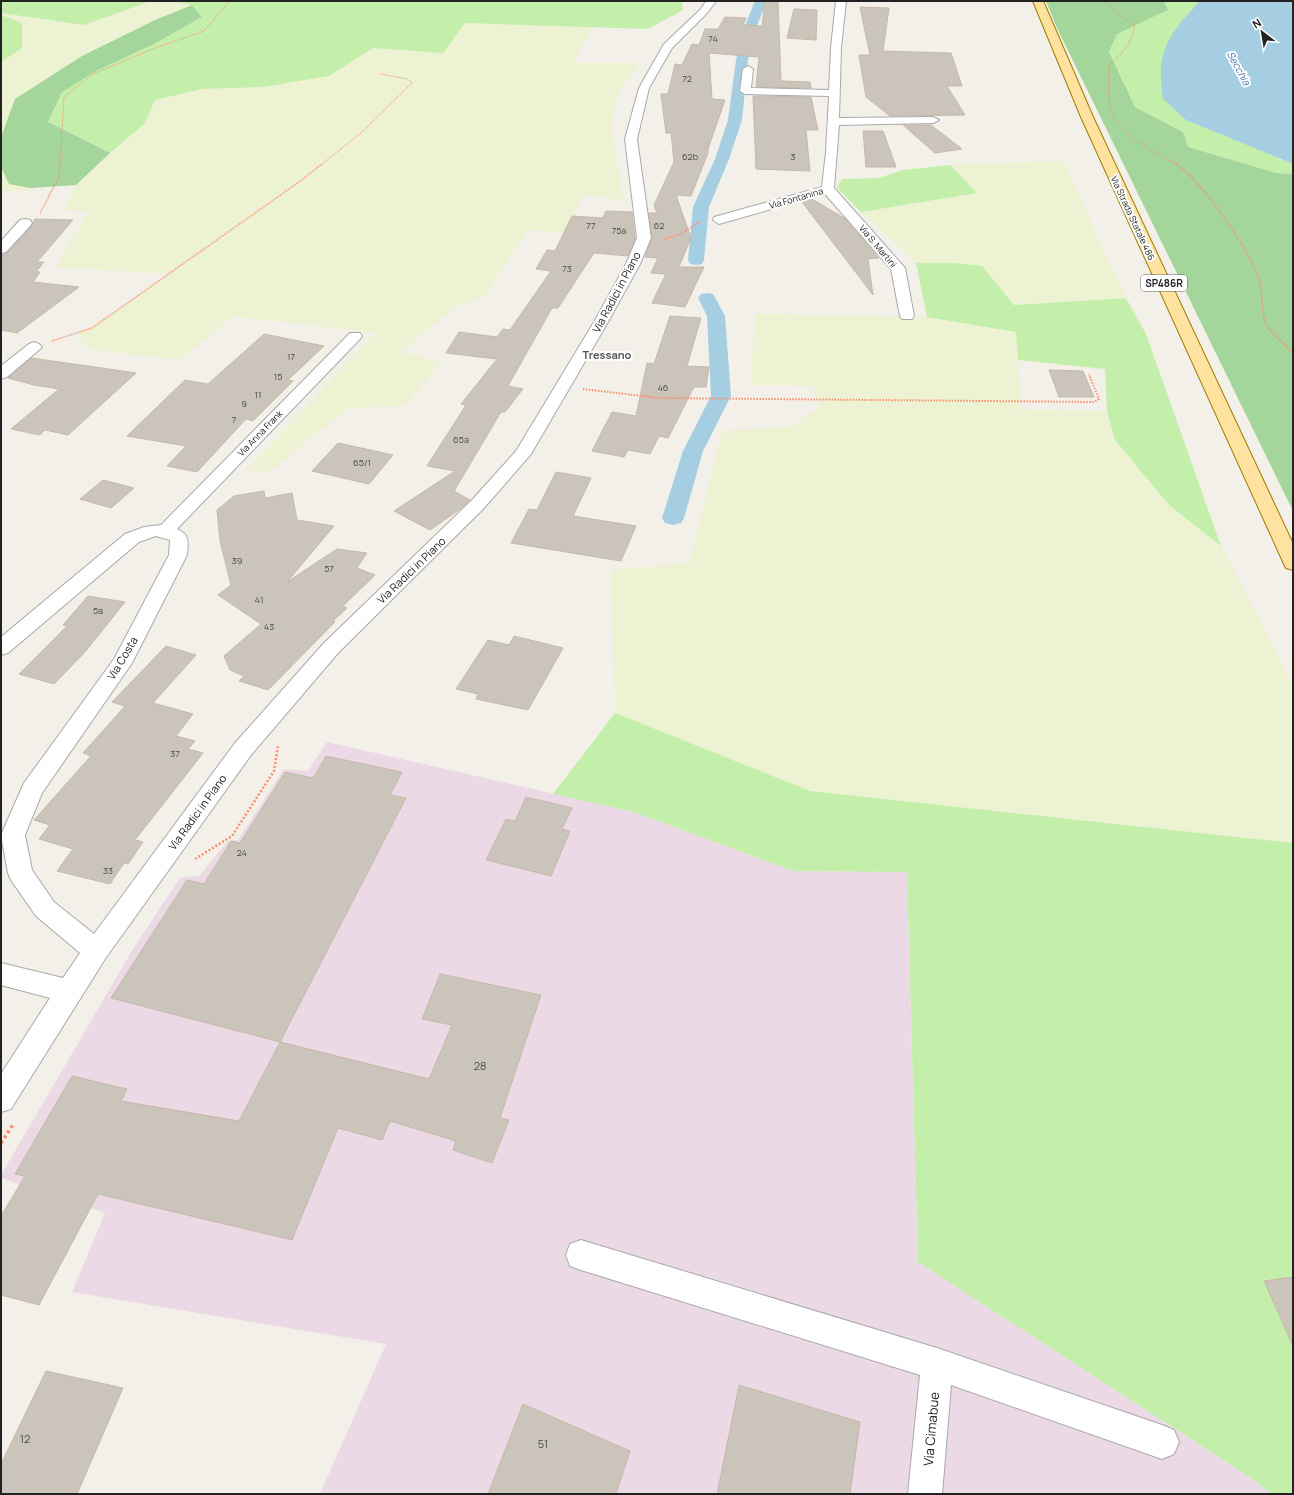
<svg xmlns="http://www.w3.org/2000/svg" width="1294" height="1495" font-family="Manrope,sans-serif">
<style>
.industrial{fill:#ecd9e6}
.farmland{fill:#ecf2d2}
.grass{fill:#c4efab}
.forest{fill:#a4d59a}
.water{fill:#a6cee3}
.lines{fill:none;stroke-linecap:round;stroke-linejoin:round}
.canal{fill:#a6cee3;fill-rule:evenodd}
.building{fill:#cbc4ba;stroke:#c6b9a9}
.minor-casing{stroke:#a9a9a9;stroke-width:2}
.major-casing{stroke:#9f7d00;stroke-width:2}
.path-far4{stroke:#ff8d6c;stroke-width:1;stroke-dasharray:1 1;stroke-linecap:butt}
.path-far3{stroke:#ff8d6c;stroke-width:1.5;stroke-dasharray:1 1;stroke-linecap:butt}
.path-far2{stroke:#ff8d6c;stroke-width:2;stroke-dasharray:1.5 1.5;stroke-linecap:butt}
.path-far1{stroke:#ff8d6c;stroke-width:2.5;stroke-dasharray:2 2;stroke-linecap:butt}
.path{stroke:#ff8d6c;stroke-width:3.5;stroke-dasharray:3 3;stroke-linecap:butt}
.minor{fill:#fff;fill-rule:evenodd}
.major{fill:#ffe1a0;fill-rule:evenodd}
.labels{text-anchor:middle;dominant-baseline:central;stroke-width:4;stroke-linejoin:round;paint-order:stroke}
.number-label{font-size:9px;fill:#4c4a48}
.far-street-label{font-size:9px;fill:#222;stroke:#fff}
.far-water-label{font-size:10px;font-style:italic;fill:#4572bb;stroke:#fff}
.shield{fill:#fff;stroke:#646464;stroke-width:1}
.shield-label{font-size:10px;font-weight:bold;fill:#222}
.street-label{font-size:11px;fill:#222;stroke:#fff}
.far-quarter-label{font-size:11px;font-weight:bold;fill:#555;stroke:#fff}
.near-number-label{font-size:11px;fill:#4c4a48}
.near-street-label{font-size:13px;fill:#222;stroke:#fff}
</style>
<rect width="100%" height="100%" fill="#f2f0e8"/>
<polygon class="industrial" points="327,742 634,812 793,871 907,872 918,1262 1254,1480 1271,1494 320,1494 386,1344 72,1292 105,1213 1,1178 1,1175 133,949 180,878 199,876 228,841 238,840 284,769 308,771"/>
<g class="farmland">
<polygon points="151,1 172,1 192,5 155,20 82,56 1,137 1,62 22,48 22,24 1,15 1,13 84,25"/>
<polygon points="465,23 592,27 573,63 640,63 619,90 611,125 623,200 583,195 563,233 527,230 484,298 456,306 402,351 441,363 404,406 348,408 269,472 247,470 375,333 234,316 179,360 87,349 77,333 92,328 169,274 56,267 81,224 90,211 64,210 76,185 144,124 154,100 202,89 264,87 329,76 373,48 443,53"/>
<polygon points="1063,161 1126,298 1014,305 982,266 953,263 916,263 861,212 977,193 950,165"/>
<polygon points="1,167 10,184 37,190 1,191"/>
<polygon points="755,314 927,317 1016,332 1020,410 1107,411 1115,440 1169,505 1221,546 1293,685 1293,843 810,791 615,713 611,570 690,563 722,431 790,426 819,408 813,386 751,385"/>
</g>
<g class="grass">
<polygon points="1,1 151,1 84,25 1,13"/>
<polygon points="172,1 682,1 683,10 648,29 465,23 443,53 373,48 329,76 264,87 202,89 155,100 144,124 110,153 48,122 62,92 97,70 154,44 202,17 192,5"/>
<polygon points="1164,1 1199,1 1195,9 1179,25 1277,158 1293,164 1293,174 1276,173 1188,147 1183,132 1135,107 1109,52 1117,34 1168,10"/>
<polygon points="1,15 22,23 22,48 1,62"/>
<polygon points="950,165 977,193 861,212 837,188 842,179 879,178 903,170"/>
<polygon points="916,263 953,263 982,266 1014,305 1126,298 1146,334 1221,546 1169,505 1115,440 1107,411 1105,369 1018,360 1016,332 927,317"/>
<polygon points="615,713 810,791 1293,843 1293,1494 1271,1494 1254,1480 918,1262 907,872 793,871 634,812 553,794"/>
</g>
<g class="forest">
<polygon points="1046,1 1164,1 1168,10 1117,34 1109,52 1135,107 1183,132 1188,147 1276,173 1293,174 1293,511 1057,28"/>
<polygon points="192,5 202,17 154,44 98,70 62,92 48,122 110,153 76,185 30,188 9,184 1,167 1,137 15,99 82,56 155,20"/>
</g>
<path class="water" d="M1199,1H1293V164L1186,120L1163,99C1159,69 1159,50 1179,25C1185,16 1193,10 1199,1Z"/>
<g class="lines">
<g class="canal">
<polygon points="755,1 767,1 756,28 748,60 742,120 729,159 709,207 704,260 702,264 696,265 690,264 688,260 693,207 715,159 728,120 736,60 744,28"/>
<polygon points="707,293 713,294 725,316 731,396 703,451 684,518 681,523 673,525 665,523 662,518 683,451 711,396 707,316 698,298 701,294"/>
</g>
</g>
<g class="building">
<polygon points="765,1 778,1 781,81 810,82 811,88 756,87 759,57 709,53 712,99 725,100 708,149 708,153 691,196 676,195 691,238 679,267 704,267 685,307 652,303 666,274 651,273 658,258 645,257 652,238 649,213 657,213 654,205 674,162 671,133 666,133 661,94 668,94 675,64 682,65 692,44 699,45 705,29 718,29 725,17 746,18 743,25 762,26"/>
<polygon points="860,7 889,8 883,51 951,53 962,86 947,86 965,115 890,116 866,97 859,55 870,55"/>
<polygon points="794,9 817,10 816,40 787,38"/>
<polygon points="753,96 811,97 818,130 806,130 810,171 756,169"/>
<polygon points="903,125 931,125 962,149 935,153"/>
<polygon points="863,131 883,131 896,167 866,167"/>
<polygon points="812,199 844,218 879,258 868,259 873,295 802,202"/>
<polygon points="606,211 632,212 635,238 628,256 594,253 558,308 552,308 508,386 523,389 505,412 501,412 454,491 470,500 460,509 430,530 394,511 455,471 427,466 466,405 461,404 497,359 446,353 459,332 497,337 503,329 510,330 551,271 536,269 547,250 555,251 572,216 603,218"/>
<polygon points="35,219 73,220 37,262 44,262 36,272 40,272 33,282 79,287 17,333 1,330 1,255 7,253 31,227"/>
<polygon points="670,316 701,318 687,366 709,367 706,387 694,387 668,438 659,436 650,454 628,450 624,457 592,451 612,412 636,416 647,363 654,364"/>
<polygon points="264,334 324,346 288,380 293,381 253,421 246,419 197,472 167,466 186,446 127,436 185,380 208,384"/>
<polygon points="31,358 102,368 136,373 68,435 45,430 40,435 11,429 59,389 34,385 8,378"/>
<polygon points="1049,370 1083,371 1094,397 1059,397"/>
<polygon points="338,443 393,455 369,484 312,471"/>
<polygon points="556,472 591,478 573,516 636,526 621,561 511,543 529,509 537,510"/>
<polygon points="103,480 134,488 111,508 80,499"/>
<polygon points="264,491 265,498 292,493 297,520 334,526 287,582 337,549 367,553 357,568 375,575 343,606 347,608 333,621 335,622 268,690 239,681 244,676 230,670 224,656 261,624 218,595 231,585 220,541 217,510 234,496"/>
<polygon points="88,596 125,602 85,652 54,684 19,674 67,626 63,625"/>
<polygon points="514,636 563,648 528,710 476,699 478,694 456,689 488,640 509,645"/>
<polygon points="166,646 196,655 153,703 193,714 176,736 195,741 188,749 203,753 135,840 143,842 128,864 124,863 110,884 57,871 73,849 39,839 50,825 34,820 91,756 83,753 125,706 112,702"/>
<polygon points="326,756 402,772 390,795 406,798 280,1042 111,998 187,880 204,884 231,841 240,843 285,772 313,778"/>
<polygon points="526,797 572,808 562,829 570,831 551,876 486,860 506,819 515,821"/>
<polygon points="440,974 541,995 500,1118 509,1120 492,1163 453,1150 456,1141 390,1121 382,1140 338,1128 292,1240 98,1194 39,1305 1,1295 1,1216 25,1176 15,1174 72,1076 127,1089 121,1101 239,1121 280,1042 429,1079 452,1025 422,1019"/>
<polygon points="1293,1277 1293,1346 1264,1281"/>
<polygon points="46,1371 123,1388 77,1494 1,1494 1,1464"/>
<polygon points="739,1385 860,1422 850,1494 717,1494"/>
<polygon points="523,1404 630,1451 616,1494 488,1494"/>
</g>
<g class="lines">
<defs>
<g id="minor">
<path d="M706,1H716L707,13L672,48L649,88L637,139L651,238L640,264L608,322L531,454L484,508L338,653L251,755L105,959L11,1109L1,1112V1074L50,998L1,985V963L63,978L80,953L36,916L11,880L8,873L1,835L24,783L114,659L169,555L170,540L156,536L139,542L8,653L1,655V637L125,534L144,527L161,525L350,333H360L362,336L360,339L177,529C190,535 188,542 187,555L132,663L42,793L25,835L32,870L54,902L94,934L235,743L324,643L472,500L516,451L594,322L626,264L637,238L625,139L639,88L664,44L701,9Z"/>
<polygon points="836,1 846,1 841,48 839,118 933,117 939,120 933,123 839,125 834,188 905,268 914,316 912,319 902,319 900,316 891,269 825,194 719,224 713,220 714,217 822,187 826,152 829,96 745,94 740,91 743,69 748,66 753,69 751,88 829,90 831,48"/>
<polygon points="25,219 30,220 32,223 30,226 6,252 1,253 1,241 20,220"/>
<polygon points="34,342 39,344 42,347 39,350 7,377 1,379 1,366 29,344"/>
<polygon points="581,1240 937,1348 1162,1425 1174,1430 1179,1442 1174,1454 1162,1459 951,1385 942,1494 908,1494 920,1375 581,1270 570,1266 566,1255 570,1244"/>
</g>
<polygon id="major" points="1033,1 1043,1 1093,117 1293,544 1293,570 1286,568 1284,564 1081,117"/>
</defs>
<use href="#minor" class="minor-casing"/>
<use href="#major" class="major-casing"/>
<g class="path-far4">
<path d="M1104,1L1135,27L1128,46L1109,66C1109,79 1107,107 1114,118C1128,140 1155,152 1178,165"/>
<polyline points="60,165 64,97 93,74 155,48 204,31 230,1"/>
<polyline points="321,165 362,132 412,83 408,79 380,74"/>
</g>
<g class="path-far3">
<path d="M1176,164C1198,176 1252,253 1259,279C1263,291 1261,313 1266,324C1272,334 1285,344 1293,353"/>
<polyline points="40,213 59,177 60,164"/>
<polyline points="664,239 681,234 701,221"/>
<polyline points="52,341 92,328 299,182 322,164"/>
<polyline points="1089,374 1091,378"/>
</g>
<polyline class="path-far2" points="583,389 659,398 1094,402 1099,399 1090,377"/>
<polyline class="path-far1" points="195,859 232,836 274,771 278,746"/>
<polyline class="path" points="1,1143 14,1123"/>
<use href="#minor" class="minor"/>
<use href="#major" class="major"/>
</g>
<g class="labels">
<g class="number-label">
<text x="713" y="38">74</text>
<text x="687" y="78">72</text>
<text x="690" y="156">62b</text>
<text x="793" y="156">3</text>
<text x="591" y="225">77</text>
<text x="659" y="225">62</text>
<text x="619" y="230">75a</text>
<text x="567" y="268">73</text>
<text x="291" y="356">17</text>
<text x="278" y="376">15</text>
<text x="663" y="387">46</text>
<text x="258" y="394">11</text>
<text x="244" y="403">9</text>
<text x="234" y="419">7</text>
<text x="461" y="439">65a</text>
<text x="362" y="462">65/1</text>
<text x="237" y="560">39</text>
<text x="329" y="568">57</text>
<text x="259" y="599">41</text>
<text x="98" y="610">5a</text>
<text x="269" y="626">43</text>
<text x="175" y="753">37</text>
<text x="242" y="852">24</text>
<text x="108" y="870">33</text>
</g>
<g class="far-street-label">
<text transform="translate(796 198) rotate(-16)">Via Fontanina</text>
<text transform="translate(1133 218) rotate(65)">Via Strada Statale 486</text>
<text transform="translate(878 246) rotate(50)">Via S. Martini</text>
<text transform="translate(260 433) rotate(-46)">Via Anna Frank</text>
</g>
<g class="far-water-label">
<text transform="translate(1239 68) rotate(61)">Secchia</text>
</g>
<rect class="shield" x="1141" y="275" width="46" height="16" rx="3"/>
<g class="shield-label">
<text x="1164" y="283">SP486R</text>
</g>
<g class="street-label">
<text transform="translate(616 292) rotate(-62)">Via Radici in Piano</text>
<text transform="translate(411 570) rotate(-44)">Via Radici in Piano</text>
<text transform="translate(122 658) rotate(-59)">Via Costa</text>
<text transform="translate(197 812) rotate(-54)">Via Radici in Piano</text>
</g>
<g class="far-quarter-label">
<text x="607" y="354">Tressano</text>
</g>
<g class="near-number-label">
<text x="480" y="1065">28</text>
<text x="25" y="1438">12</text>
<text x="543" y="1443">51</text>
</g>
<g class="near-street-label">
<text transform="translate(931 1429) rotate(-85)">Via Cimabue</text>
</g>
</g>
<rect width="1294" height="1495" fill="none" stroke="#222222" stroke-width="4"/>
<g transform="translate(1262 32) rotate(329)" stroke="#ffffff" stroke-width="3" paint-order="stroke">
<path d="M0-3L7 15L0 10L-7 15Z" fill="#222222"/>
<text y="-6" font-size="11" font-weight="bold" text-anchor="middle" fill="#222222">N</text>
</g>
</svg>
